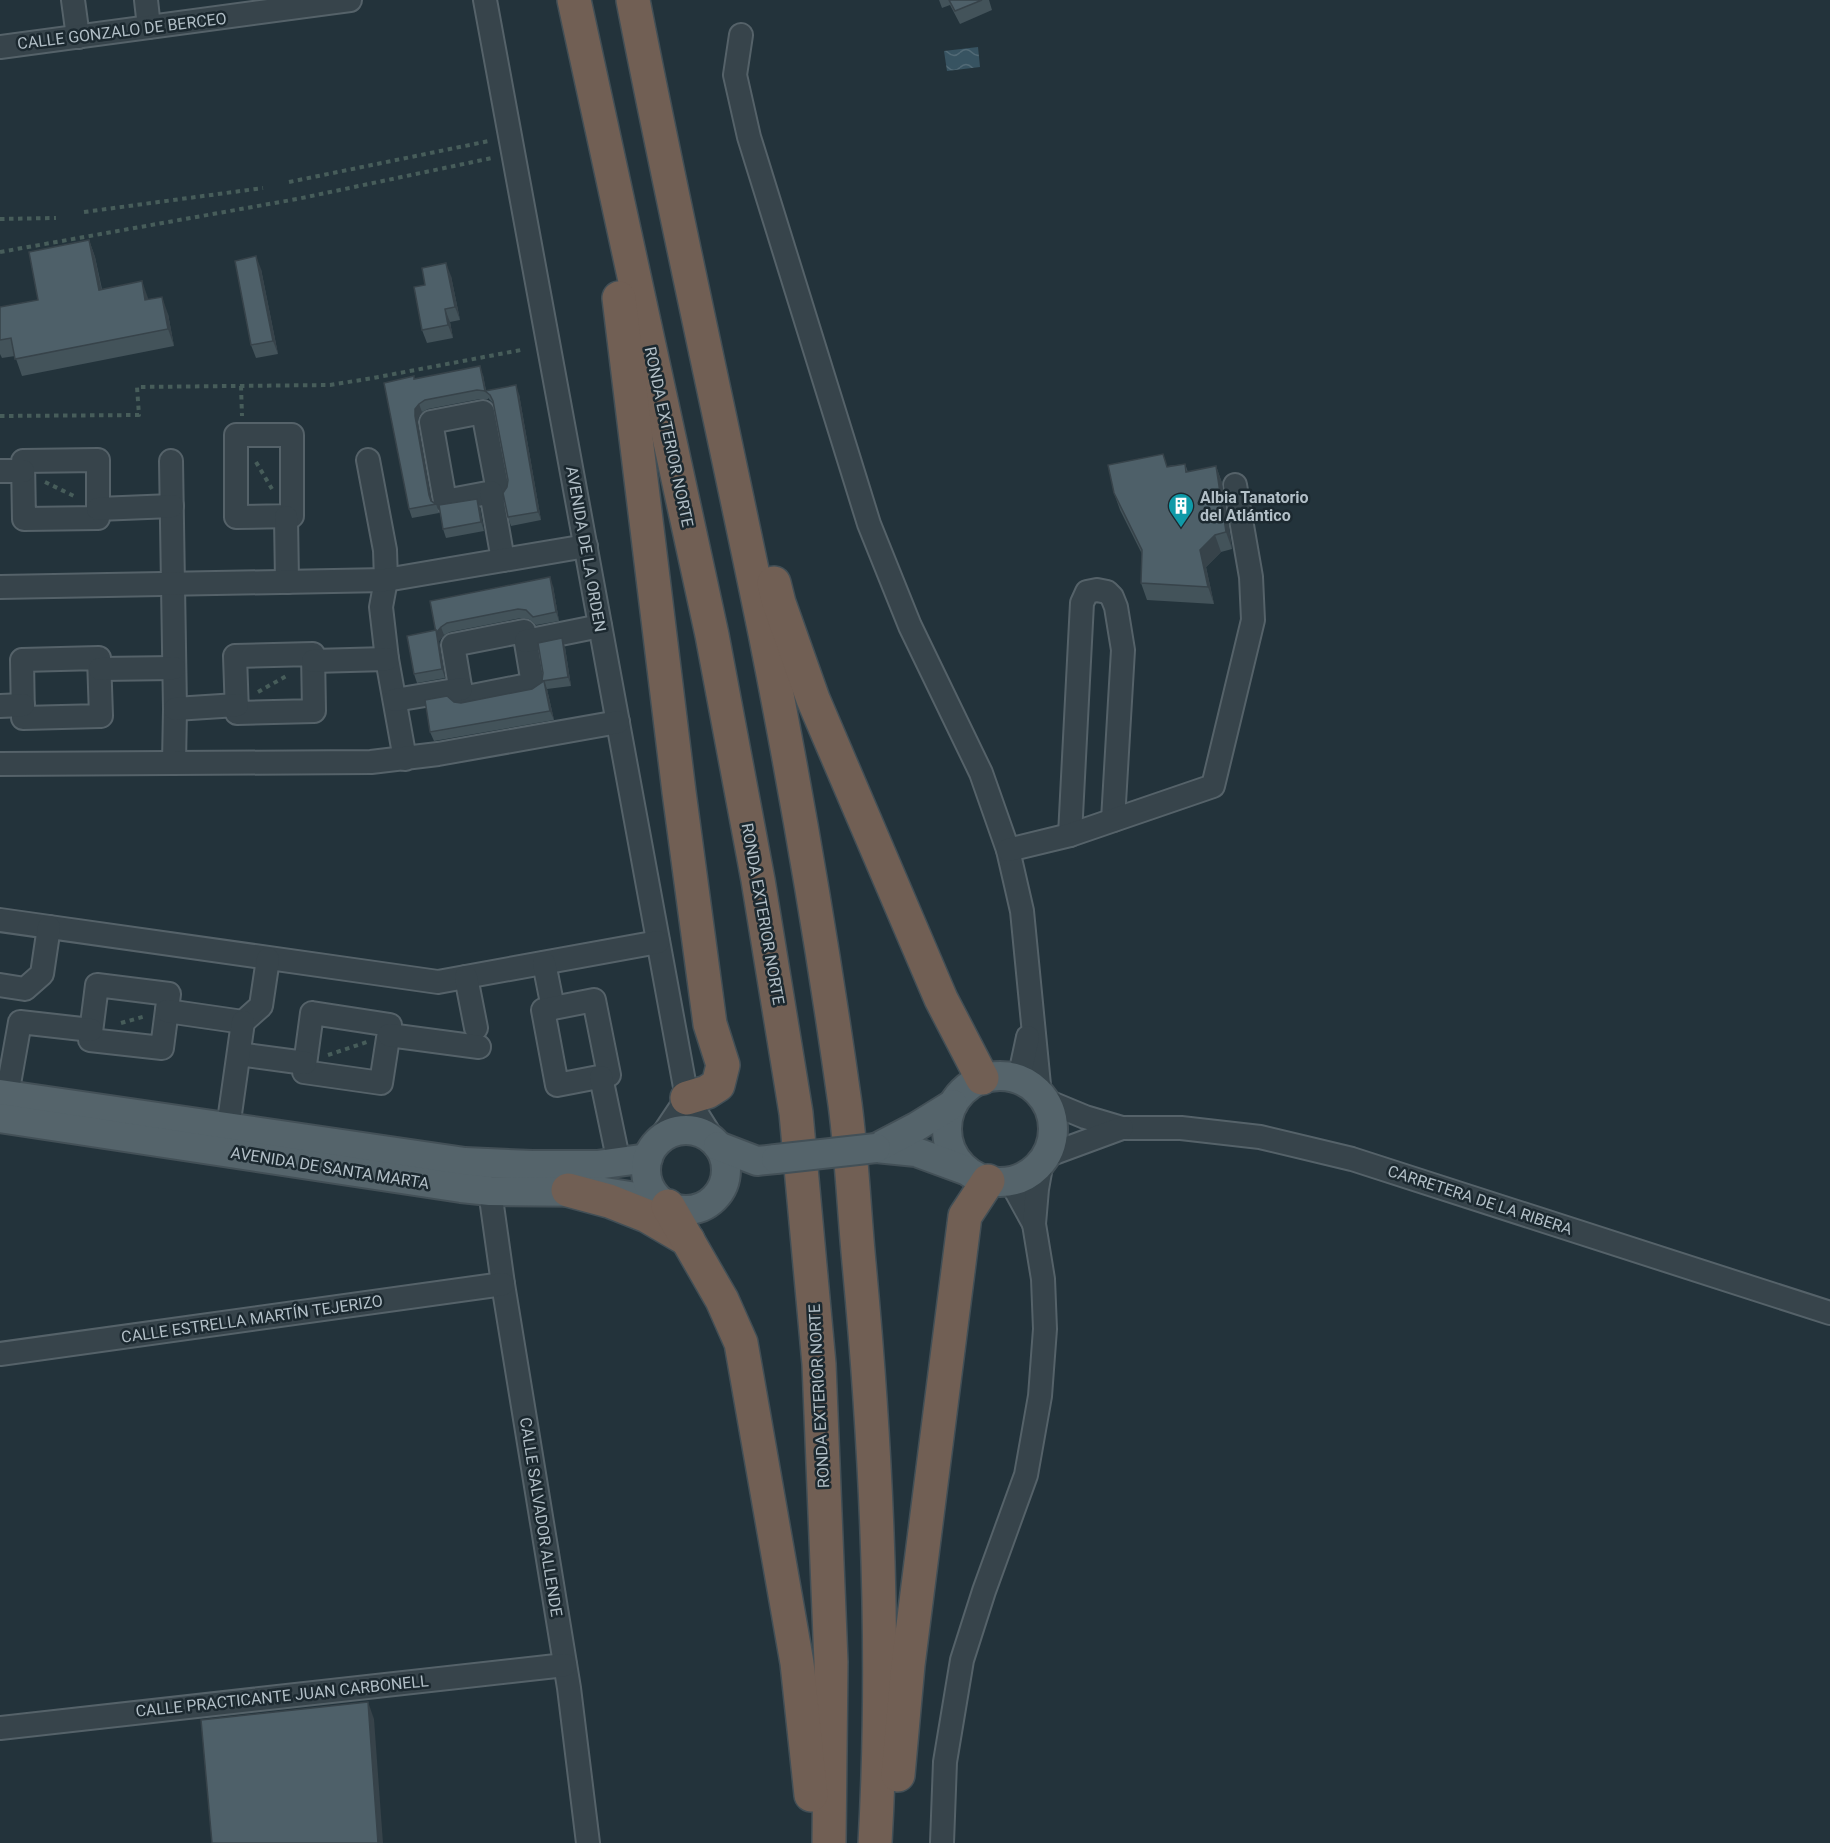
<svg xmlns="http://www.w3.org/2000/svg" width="1830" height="1843" font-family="Roboto,sans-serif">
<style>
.water{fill:url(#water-waves)}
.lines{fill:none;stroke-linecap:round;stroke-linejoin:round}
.minor-casing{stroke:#556269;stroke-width:26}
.major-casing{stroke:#435057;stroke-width:32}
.highway-casing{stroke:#424f56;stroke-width:36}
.path{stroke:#475d5a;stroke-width:4;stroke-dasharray:4.5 4.5;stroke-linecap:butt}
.minor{stroke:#37444b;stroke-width:22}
.major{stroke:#55646b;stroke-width:28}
.highway{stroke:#715f54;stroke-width:33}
.major-bridge-casing{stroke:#435057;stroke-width:32;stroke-linecap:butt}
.major-bridge{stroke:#55646b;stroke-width:28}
.wall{fill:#43535a}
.shaded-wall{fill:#37434a}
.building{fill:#4e6069;stroke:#37434a;stroke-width:1.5}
.labels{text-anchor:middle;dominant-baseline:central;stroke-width:5;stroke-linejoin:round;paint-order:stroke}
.street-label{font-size:16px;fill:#b2bfc7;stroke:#1c2930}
.poi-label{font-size:16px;font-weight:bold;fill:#b2bfc7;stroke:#1c2930;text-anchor:start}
</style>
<defs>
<pattern id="water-waves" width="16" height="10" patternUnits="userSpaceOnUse" patternTransform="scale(1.5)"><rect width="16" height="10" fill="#375361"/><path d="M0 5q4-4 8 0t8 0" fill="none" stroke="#526a76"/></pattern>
</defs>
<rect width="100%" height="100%" fill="#23333b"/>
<polygon class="water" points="978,47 980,67 947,71 944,51"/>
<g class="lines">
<defs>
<g id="minor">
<polyline points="73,0 78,37"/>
<polyline points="146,0 149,27"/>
<polyline points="485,0 687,1098 714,1141"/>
<polyline points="741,35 735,75 749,137 869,524 910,626 981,773 1008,850 1022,911 1040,1095"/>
<polyline points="0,47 350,0"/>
<polygon points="483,412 498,491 445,501 431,422"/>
<polygon points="236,435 292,435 292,516 236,517"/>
<polygon points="98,460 98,518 24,519 23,461"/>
<polyline points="368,460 385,550 386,580 381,607 387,659 405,759"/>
<polyline points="171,461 175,709 174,763"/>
<polyline points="0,471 23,471"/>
<polyline points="491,492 503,560"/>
<polyline points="98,509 172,506"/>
<polyline points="286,517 287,582"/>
<polyline points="0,587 386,580 586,546"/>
<polygon points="524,631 533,684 462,698 453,645"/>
<polyline points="526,641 600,626"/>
<polygon points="313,654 314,711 237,713 235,656"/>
<polygon points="99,658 101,716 23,718 22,660"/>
<polyline points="313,661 387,659"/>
<polyline points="100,669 174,668"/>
<polyline points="395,700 461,689"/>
<polyline points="0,706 23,705"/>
<polyline points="175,709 237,705"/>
<polyline points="0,764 371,762 438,754 618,722"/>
<polyline points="1070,835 1082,603 1087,592 1097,590 1107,592 1112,597 1116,607 1123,650 1113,820"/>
<polyline points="1008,850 1070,835 1213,786 1253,620 1251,577 1235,485"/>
<polyline points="0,920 438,982 658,942"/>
<polyline points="544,963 553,1008"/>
<polyline points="466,977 476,1028"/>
<polyline points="0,985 25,989 42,974 49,927"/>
<polygon points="97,985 169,994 162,1048 90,1040"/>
<polygon points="594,1000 609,1075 557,1085 543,1010"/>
<polyline points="167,1011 243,1022"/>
<polygon points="312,1013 390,1025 381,1083 304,1072"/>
<polyline points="243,1022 261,1006 268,959"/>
<polyline points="389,1035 479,1047"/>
<polyline points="239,1054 305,1063"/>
<polyline points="601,1077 619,1163"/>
<polyline points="1019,1079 1028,1037"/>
<polyline points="7,1095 20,1022 91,1030"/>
<polyline points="1044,1100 1085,1117 1122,1128 1181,1128 1260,1137 1352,1159 1830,1313"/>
<polyline points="228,1128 243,1022"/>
<polyline points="657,1143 687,1098"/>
<polyline points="1046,1156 1122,1128"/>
<polyline points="1011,1182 1034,1224"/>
<polyline points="490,1191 503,1284 569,1688 588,1843"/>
<polyline points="0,1354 503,1284"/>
<polyline points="0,1728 565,1665"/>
<polyline points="942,1843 945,1762 962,1660 984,1591 1026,1475 1040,1396 1045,1329 1043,1279 1034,1224 1037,1189 1042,1161"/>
</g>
<g id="major">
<circle cx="1000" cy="1129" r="53"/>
<polyline points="0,1094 465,1162 532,1165 597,1165 648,1158"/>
<polyline points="0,1118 461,1188 490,1191 605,1192 661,1201"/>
<circle cx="686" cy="1170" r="40"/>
<polyline points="718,1146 757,1161 776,1159"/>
<polyline points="876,1148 916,1152 965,1170"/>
<polyline points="876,1148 916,1127 953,1104"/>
</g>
<g id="highway">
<polyline points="574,0 712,635 758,880 796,1113 819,1364 831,1662 829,1843"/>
<path d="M633,0C674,212 722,422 765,633C796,789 823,947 845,1104C852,1157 854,1210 859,1263C877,1455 886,1650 875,1843"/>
<polyline points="619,298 679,792 710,1024 723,1065 718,1085 707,1092 687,1098"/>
<polyline points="774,583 779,603 813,699 941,999 982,1078"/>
<polyline points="568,1190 609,1201 647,1216 688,1240"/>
<polyline points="668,1206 722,1300 741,1343 797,1663 811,1795"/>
<polyline points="898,1775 908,1665 965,1216 988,1181"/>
</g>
</defs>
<use href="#minor" class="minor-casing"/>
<use href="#major" class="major-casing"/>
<use href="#highway" class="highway-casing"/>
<g class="path">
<polyline points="289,182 489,141"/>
<polyline points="84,212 263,188"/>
<polyline points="0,219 56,218"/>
<polyline points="0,252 297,199 492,158"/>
<polyline points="241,386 242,416"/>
<polyline points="0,416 139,415 137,387 330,385 373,378 521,350"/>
<polyline points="256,462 272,489"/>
<polyline points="45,482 76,497"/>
<polyline points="258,692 288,675"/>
<polyline points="121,1023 146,1016"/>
<polyline points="328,1055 367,1042"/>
</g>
<use href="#minor" class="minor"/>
<use href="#major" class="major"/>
<use href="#highway" class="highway"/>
<defs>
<polyline id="major-bridge" points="776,1159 876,1148"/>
</defs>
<use href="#major-bridge" class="major-bridge-casing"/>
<use href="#major-bridge" class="major-bridge"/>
</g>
<g class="wall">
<polygon points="939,0 989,0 992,10 960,24 950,5 942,8"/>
<polygon points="89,240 95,257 102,289 148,300 168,314 174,346 22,376 15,356 2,358 0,354 0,307 38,300"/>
<polygon points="261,269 278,354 256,358 251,345"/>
<polygon points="451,276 460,320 450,322 453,338 427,343 422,330 425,285"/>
<polygon points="483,375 486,390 519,394 541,520 511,526 508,517 508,480 494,404 488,398 488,399 480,399 428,409 422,412 418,418 418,424 431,500 436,504 439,513 412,518 409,509 414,379"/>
<polygon points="1163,454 1167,466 1185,464 1188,472 1216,466 1222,483 1232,549 1221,552 1206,567 1214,604 1147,600 1141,583 1142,554 1120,510 1114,493"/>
<polygon points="480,508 484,531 446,538 443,529"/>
<polygon points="553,586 559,621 536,625 529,619 521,618 450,632 444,635 439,641 445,678 417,683 414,674 436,630 430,601"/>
<polygon points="565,647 571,686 547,689 554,720 434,741 430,732 454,702 461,703 532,689 542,682 542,681"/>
</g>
<g class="shaded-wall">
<polygon points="89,240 95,257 105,307 99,290"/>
<polygon points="256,256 261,269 278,354 273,341"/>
<polygon points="446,263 451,276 460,320 455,307"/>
<polygon points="142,281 148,298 152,317 145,300"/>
<polygon points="162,297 168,314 174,346 168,329"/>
<polygon points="445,309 450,322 453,338 448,325"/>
<polygon points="480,366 483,375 486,392 485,391 488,399 485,391"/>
<polygon points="516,385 519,394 541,520 538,512"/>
<polygon points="419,404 422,412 418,418 418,424 432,503 429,495 415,416 415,409"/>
<polygon points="1216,466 1222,483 1232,549 1226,532"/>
<polygon points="477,499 480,508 484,531 481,522"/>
<polygon points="1215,535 1221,552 1206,567 1214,604 1208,587 1200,550"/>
<polygon points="550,577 553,586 559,621 556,612"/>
<polygon points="441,627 444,635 439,641 445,678 442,669 436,630"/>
<polygon points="562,638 565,647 571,686 568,677"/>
<polygon points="544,681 547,689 554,720 550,711"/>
<polygon points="368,1702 374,1719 383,1843 378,1843"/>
</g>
<g class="building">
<polygon points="949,0 982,0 955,11"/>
<polygon points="89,240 99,290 142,281 145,300 162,297 168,329 15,359 11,338 0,340 0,307 38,300 29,252"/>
<polygon points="256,256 273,341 251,345 235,261"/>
<polygon points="446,263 455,307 445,309 448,325 422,330 414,287 425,285 422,268"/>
<polygon points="480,366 485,391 477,390 425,400 419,404 415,409 415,416 429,495 431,501 436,504 409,509 384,383 414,376 414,379"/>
<polygon points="516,385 538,512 508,517 503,493 507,487 508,480 493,401 490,395 485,391"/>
<polygon points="1163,454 1167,467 1185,464 1186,472 1216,466 1226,532 1215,535 1200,550 1208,587 1141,583 1142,550 1114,493 1108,465"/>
<polygon points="477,499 481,522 443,529 439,505"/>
<polygon points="550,577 556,612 533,617 526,610 518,609 447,623 441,627 436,633 430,601"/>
<polygon points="436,630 442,669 414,674 407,636"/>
<polygon points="562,638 568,677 542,681 543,673 538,643"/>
<polygon points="544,681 550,711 430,732 425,700 447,696 454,702 461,703 532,689"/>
<polygon points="368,1702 378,1843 212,1843 201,1720"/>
</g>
<defs>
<symbol id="building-pin" viewBox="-11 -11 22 30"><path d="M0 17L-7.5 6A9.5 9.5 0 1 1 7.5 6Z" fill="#0f9aa8" stroke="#1c2930"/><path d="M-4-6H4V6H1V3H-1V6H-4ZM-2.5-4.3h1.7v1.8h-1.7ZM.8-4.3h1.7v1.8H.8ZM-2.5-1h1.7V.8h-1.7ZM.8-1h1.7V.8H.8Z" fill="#fff"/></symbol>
</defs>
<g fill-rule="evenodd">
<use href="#building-pin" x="1166" y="491" width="30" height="40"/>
</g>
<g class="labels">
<g class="street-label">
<text transform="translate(122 31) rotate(-7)">CALLE GONZALO DE BERCEO</text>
<text transform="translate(669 437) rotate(78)">RONDA EXTERIOR NORTE</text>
<text transform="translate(586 549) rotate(80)">AVENIDA DE LA ORDEN</text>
<text transform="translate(763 914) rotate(80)">RONDA EXTERIOR NORTE</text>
<text transform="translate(330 1168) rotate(9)">AVENIDA DE SANTA MARTA</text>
<text transform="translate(1480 1200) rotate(18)">CARRETERA DE LA RIBERA</text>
<text transform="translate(252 1319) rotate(-8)">CALLE ESTRELLA MARTÍN TEJERIZO</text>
<text transform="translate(819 1396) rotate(-93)">RONDA EXTERIOR NORTE</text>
<text transform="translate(541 1517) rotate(81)">CALLE SALVADOR ALLENDE</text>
<text transform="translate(282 1696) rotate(-6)">CALLE PRACTICANTE JUAN CARBONELL</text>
</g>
<g class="poi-label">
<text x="1200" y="497">Albia Tanatorio<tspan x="1200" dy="18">del Atlántico</tspan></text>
</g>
</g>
</svg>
